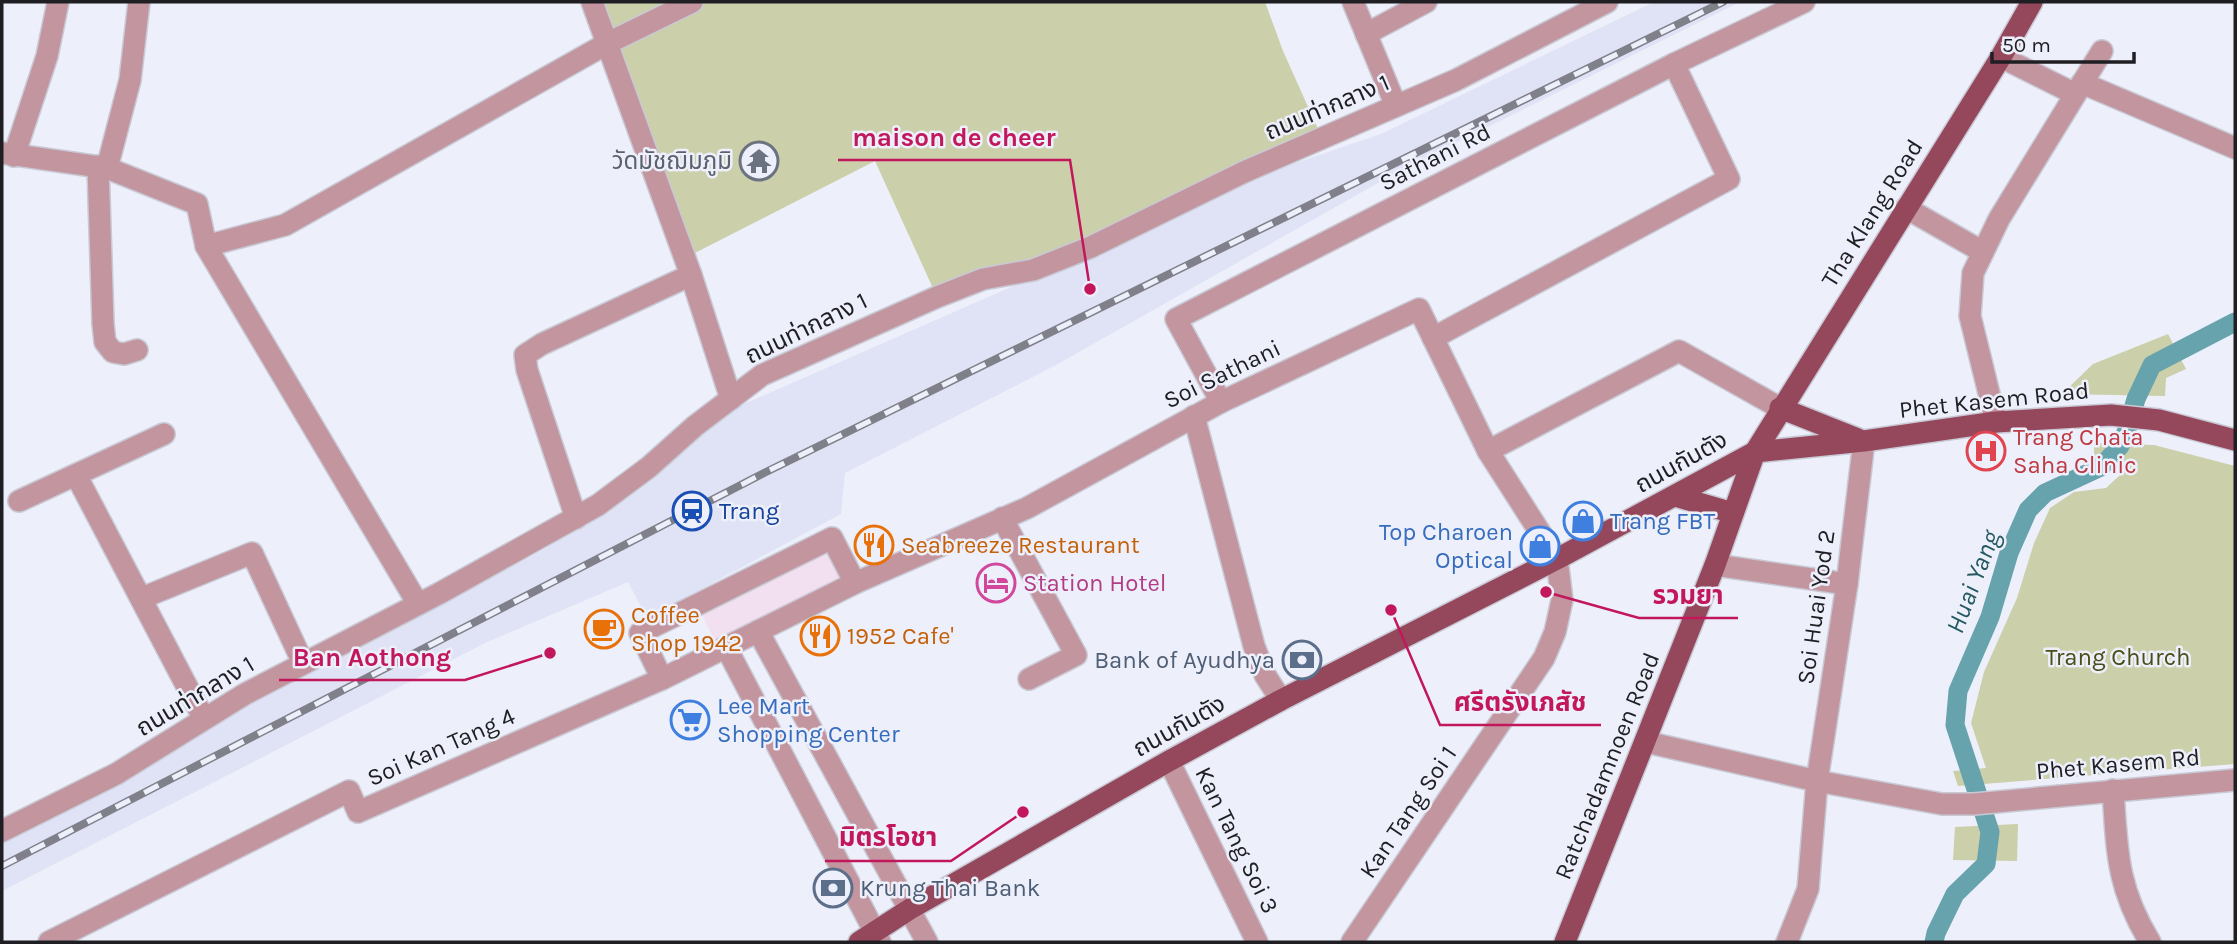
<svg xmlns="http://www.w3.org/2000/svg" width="2237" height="944" font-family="Karla,'Noto Sans Thai',sans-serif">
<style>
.commercial{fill:#f2dfef}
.built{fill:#e0e2f5}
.green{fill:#cbcfaa}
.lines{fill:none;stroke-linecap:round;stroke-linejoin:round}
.canal{stroke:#67a3ad;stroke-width:19}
.minor-casing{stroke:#c8c9d4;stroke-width:24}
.major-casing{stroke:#c8c9d4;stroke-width:24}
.minor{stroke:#c2959f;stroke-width:21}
.major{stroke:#95475c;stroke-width:21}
.rail-casing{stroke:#7f8089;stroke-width:8}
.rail{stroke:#edeffb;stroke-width:5;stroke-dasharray:16;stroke-linecap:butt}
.labels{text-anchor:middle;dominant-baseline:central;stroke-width:5;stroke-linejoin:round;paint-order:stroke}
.street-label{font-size:24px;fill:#1e1e23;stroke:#edeffb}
.worship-label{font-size:24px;fill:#5b616d;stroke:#edeffb;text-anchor:end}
.health-label{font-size:24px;fill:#be3a42;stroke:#edeffb;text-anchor:start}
.transit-label{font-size:24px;fill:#164399;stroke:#edeffb;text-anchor:start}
.shop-label{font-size:24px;fill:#366cbe;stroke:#edeffb;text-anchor:start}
.food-label{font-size:24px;fill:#c56008;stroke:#edeffb;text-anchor:start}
.hotel-label{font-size:24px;fill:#b23c85;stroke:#edeffb;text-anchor:start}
.park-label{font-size:24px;fill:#494d16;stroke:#edeffb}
.service-label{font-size:24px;fill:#4e5e75;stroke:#edeffb;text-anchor:end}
.water-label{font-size:26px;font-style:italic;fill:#255961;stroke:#edeffb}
.leader{fill:none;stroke:#c2185b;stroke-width:2.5}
.callout-dot{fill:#c2185b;stroke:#edeffb;stroke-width:2.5}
.callout-label{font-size:26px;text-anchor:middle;font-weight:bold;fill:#c2185b;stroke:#edeffb;stroke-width:5;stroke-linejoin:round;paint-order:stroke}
</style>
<rect width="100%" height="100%" fill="#edeffb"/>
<polygon class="commercial" points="831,551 843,578 715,641 700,611"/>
<polygon class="built" points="1654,2 1740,2 1401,170 1056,365 845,473 841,514 647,618 628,582 485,643 2,891 2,843 48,820 223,718 545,549 735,408 1287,166 1381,134"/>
<g class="green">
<polygon points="592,2 1265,2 1283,51 1322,138 1097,244 937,297 875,161 685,258"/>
<polygon points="2168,334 2186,369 2166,378 2165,396 2062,394 2093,364"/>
<polygon points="2094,443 2154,445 2235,466 2235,764 1958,786 1953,771 1986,768 1971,723 1984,672 2017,598 2034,543 2050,508 2074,492 2106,488 2134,462 2094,460"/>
<polygon points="2018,824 2017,861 1953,860 1955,827"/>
</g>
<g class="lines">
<polyline class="canal" points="1934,942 1936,933 1955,894 1986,864 1990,832 1955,725 1958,691 1990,617 2009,553 2028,510 2045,493 2101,467 2120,446 2127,430 2136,399 2152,365 2235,322"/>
<defs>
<g id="minor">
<polyline points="592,2 691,275 731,399"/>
<polyline points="1353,2 1396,106"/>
<polyline points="1366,34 1426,2"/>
<polyline points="2001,57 2075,94"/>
<polyline points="2082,83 2235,148"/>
<polyline points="2,153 107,168 197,204 206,246 418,604"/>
<polyline points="14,156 47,56 58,2"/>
<polyline points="98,166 103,324 105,342 113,352 124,354 137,350"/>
<polyline points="107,168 130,80 139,2"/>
<polyline points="1906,208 1983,252"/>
<polyline points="206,246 285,225 608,43 692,2"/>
<polyline points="1433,338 1729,179 1674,64"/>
<polyline points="1221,402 1176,319 1674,64 1804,2"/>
<polyline points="1194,416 1254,646 1265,675 1281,700"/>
<polyline points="1996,422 1970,316 1973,273 1999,219 2102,51"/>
<polyline points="1488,451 1679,351 1780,408"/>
<polyline points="76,475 204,719"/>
<polyline points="19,501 164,434"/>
<polyline points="576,518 527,370 525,355 542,344 691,275"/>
<polyline points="1002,518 1076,655 1029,679"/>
<polyline points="1715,565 1847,584"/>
<polyline points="142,598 252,553 303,663"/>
<polyline points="758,631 927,942"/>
<polyline points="726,647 880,942"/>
<polyline points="662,679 640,633 832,538 855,583"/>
<polyline points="1646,742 1817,781 1942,804 1974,804 2235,780"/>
<polyline points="1169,761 1257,942"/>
<path d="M2113,790C2117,852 2117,888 2150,942"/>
<polyline points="2,831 116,774 245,694 440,593 598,505 649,467 695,426 762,375 937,297 983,279 1033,270 1091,247 1244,172 1456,80 1607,2"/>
<polyline points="49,942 349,791 358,812 662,679 855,583 1027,508 1221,402 1419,309 1488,451 1557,559 1562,600 1555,632 1544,658 1352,942"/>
<polyline points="1787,942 1808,889 1817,781 1847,584 1864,441"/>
</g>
<g id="major">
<polyline points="1780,408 1858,439"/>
<polyline points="1675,496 1733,513"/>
<polyline points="859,942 910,909 1169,761 1281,700 1557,559 1755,452 1864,441 1996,422 2111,415 2159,420 2235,440"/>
<polyline points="1565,942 1715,565 1755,452 2001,57 2032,2"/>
</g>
</defs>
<use href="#minor" class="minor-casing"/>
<use href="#major" class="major-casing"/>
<use href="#minor" class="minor"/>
<use href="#major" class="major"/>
<defs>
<polyline id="rail" points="2,866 766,472 1723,2"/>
</defs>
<use href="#rail" class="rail-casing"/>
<use href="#rail" class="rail"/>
</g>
<defs>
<symbol id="temple-ring" viewBox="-11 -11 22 22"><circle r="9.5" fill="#edeffb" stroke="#6b7280" stroke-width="1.5"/><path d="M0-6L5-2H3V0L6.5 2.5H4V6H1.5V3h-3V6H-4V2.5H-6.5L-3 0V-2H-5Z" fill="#6b7280"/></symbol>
<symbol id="hospital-ring" viewBox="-11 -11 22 22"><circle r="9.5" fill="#edeffb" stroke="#e0444e" stroke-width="1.5"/><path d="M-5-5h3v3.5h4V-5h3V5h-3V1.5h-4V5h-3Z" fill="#e0444e"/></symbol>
<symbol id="station-ring" viewBox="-11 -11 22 22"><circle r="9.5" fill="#edeffb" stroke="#1a4fb4" stroke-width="1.5"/><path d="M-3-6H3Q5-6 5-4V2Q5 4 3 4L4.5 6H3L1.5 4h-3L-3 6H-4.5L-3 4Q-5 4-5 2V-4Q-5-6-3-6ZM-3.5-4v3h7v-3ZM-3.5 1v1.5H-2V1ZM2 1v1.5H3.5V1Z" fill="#1a4fb4"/></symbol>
<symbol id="shop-ring" viewBox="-11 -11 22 22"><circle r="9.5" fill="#edeffb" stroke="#3f7fe0" stroke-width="1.5"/><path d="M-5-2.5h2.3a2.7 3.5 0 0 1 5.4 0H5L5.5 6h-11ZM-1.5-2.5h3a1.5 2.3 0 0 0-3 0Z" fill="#3f7fe0"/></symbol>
<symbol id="restaurant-ring" viewBox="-11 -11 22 22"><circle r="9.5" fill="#edeffb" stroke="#e8710a" stroke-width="1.5"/><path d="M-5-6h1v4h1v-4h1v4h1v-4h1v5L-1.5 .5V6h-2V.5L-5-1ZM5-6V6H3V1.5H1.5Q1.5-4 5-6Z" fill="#e8710a"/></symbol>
<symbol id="hotel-ring" viewBox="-11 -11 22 22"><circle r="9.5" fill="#edeffb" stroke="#d1479c" stroke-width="1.5"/><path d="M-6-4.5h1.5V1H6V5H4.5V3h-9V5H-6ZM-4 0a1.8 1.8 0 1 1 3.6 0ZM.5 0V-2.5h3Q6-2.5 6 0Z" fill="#d1479c"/></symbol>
<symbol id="cafe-ring" viewBox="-11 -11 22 22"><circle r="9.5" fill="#edeffb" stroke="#e8710a" stroke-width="1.5"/><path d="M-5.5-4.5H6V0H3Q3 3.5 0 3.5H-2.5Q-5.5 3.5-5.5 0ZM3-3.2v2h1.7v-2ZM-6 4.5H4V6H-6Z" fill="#e8710a"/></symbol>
<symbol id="bank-ring" viewBox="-11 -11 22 22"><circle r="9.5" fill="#edeffb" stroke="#5c6f8a" stroke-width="1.5"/><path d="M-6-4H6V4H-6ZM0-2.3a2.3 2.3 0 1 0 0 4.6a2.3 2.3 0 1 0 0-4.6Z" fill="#5c6f8a"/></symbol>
<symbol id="supermarket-ring" viewBox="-11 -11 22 22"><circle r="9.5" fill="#edeffb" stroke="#3f7fe0" stroke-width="1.5"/><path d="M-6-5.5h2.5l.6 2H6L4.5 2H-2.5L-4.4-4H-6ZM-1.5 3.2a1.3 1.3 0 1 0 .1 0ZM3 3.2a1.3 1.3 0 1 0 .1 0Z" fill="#3f7fe0"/></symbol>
</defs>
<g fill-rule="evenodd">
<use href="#temple-ring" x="737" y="139" width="44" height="44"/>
<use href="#hospital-ring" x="1964" y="429" width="44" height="44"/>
<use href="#station-ring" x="670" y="489" width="44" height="44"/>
<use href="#shop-ring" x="1561" y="499" width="44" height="44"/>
<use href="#restaurant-ring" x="852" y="523" width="44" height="44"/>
<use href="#shop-ring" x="1518" y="524" width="44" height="44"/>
<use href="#hotel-ring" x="974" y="561" width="44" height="44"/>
<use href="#cafe-ring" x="582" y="607" width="44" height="44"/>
<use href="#restaurant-ring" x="798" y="614" width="44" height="44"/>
<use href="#bank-ring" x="1280" y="638" width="44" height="44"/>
<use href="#supermarket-ring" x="668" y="698" width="44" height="44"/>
<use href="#bank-ring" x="811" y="866" width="44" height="44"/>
</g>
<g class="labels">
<g class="street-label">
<text transform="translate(1327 107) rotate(-23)">ถนนท่ากลาง 1</text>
<text transform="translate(1435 157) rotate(-27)">Sathani Rd</text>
<text transform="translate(1872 213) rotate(-58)">Tha Klang Road</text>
<text transform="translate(806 328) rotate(-26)">ถนนท่ากลาง 1</text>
<text transform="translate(1222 374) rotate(-26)">Soi Sathani</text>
<text transform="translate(1994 400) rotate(-6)">Phet Kasem Road</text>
<text transform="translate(1681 462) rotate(-29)">ถนนกันตัง</text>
<text transform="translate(1816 607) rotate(-82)">Soi Huai Yod 2</text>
<text transform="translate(195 696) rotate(-31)">ถนนท่ากลาง 1</text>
<text transform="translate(1179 726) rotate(-29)">ถนนกันตัง</text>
<text transform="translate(441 747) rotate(-24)">Soi Kan Tang 4</text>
<text transform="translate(2118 764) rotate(-5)">Phet Kasem Rd</text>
<text transform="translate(1607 766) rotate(-68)">Ratchadamnoen Road</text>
<text transform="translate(1408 812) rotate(-56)">Kan Tang Soi 1</text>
<text transform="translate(1237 840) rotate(64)">Kan Tang Soi 3</text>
</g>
<g class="worship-label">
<text x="732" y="161">วัดมัชฌิมภูมิ</text>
</g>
<g class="health-label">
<text x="2013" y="437">Trang Chata<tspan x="2013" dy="28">Saha Clinic</tspan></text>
</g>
<g class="transit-label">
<text x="719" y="511">Trang</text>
</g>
<g class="shop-label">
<text x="1610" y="521">Trang FBT</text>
<text x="1513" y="532" text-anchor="end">Top Charoen<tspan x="1513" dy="28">Optical</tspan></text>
<text x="717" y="706">Lee Mart<tspan x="717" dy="28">Shopping Center</tspan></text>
</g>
<g class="food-label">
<text x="901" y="545">Seabreeze Restaurant</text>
<text x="631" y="615">Coffee<tspan x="631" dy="28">Shop 1942</tspan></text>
<text x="847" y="636">1952 Cafe'</text>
</g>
<g class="hotel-label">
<text x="1023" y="583">Station Hotel</text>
</g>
<g class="park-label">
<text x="2118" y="657">Trang Church</text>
</g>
<g class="service-label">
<text x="1275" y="660">Bank of Ayudhya</text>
<text x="860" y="888" text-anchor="start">Krung Thai Bank</text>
</g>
<g class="water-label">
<text transform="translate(1973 582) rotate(-69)">Huai Yang</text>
</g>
</g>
<path class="leader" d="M1090 289L1070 160H838M1546 592L1639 618H1738M550 653L465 680H279M1391 610L1440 725H1601M1023 812L951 861H825"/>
<g class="callout-dot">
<circle cx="1090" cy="289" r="7"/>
<circle cx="1546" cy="592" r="7"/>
<circle cx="550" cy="653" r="7"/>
<circle cx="1391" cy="610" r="7"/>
<circle cx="1023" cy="812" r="7"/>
</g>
<g class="callout-label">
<text x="954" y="146">maison de cheer</text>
<text x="1688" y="604">รวมยา</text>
<text x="372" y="666">Ban Aothong</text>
<text x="1520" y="711">ศรีตรังเภสัช</text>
<text x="888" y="846">มิตรโอชา</text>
</g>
<rect width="2237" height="944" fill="none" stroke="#1e1e23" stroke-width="7"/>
<path d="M1992 52v10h142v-10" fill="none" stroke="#1e1e23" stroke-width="3.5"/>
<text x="2002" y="52" font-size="21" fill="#1e1e23" stroke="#edeffb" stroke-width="5" paint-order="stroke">50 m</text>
</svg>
